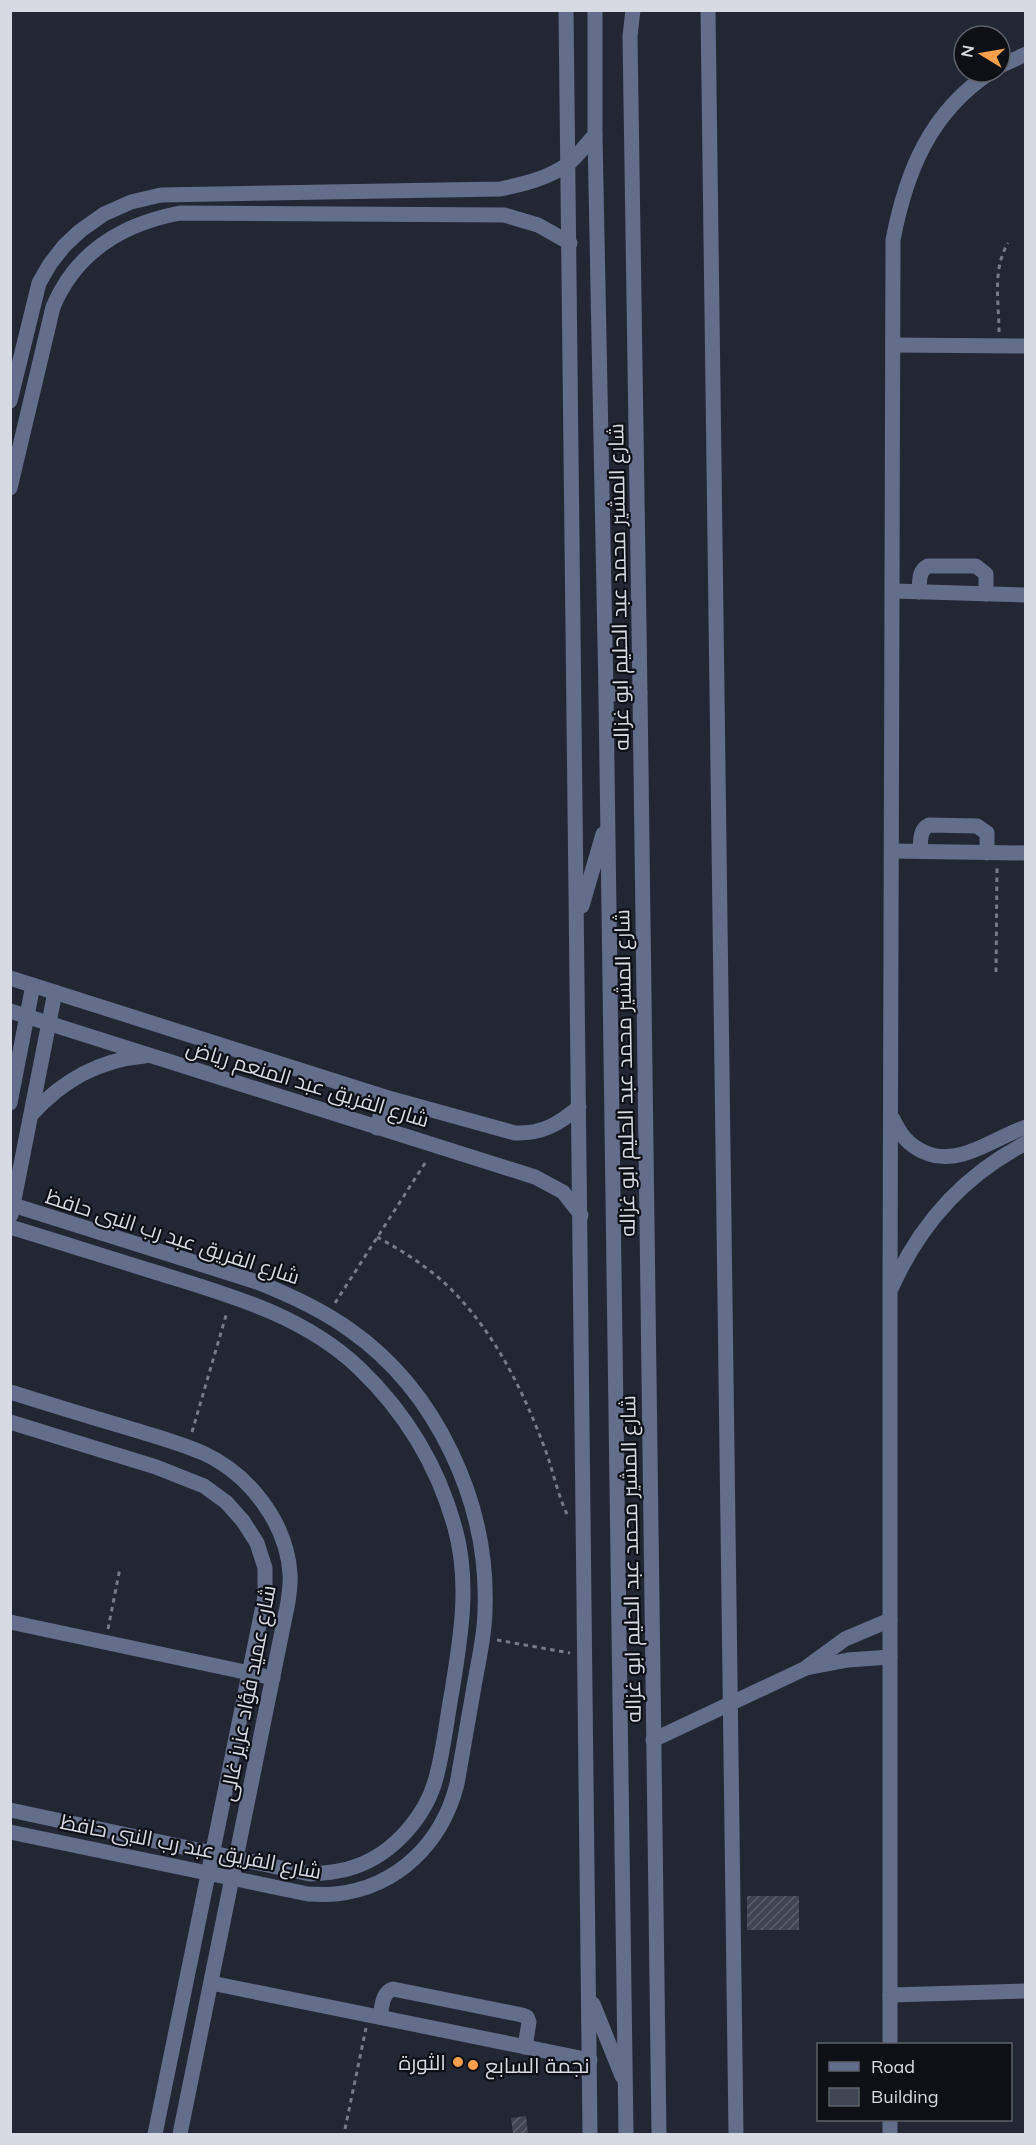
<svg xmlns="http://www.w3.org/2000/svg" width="1036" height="2145" font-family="Mulish,Cairo,sans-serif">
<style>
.building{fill:url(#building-hatch)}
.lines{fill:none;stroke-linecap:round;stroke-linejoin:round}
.path{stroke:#777b85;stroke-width:3;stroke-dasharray:4.5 4.5;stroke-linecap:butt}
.minor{stroke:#636d8c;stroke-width:15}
.poi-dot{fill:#f99f4d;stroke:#0f1016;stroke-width:2}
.labels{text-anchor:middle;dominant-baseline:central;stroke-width:4.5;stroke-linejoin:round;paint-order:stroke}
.street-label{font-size:21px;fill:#d7dae2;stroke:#0f1016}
.poi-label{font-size:21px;fill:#d7dae2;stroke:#0f1016;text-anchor:end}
</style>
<defs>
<pattern id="building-hatch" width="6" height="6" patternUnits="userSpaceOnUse" patternTransform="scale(1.5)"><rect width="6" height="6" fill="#414553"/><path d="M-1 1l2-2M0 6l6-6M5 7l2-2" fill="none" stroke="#5c5f6b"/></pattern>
</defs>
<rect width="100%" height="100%" fill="#232734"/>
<g class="building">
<rect x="747" y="1896" width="52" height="34"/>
<polygon points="526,2116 528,2134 513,2134 511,2118"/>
</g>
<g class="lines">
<g class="path">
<path d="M999,332C999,302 992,270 1008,243"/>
<polyline points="996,972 997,867"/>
<path d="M377,1237C399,1249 420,1262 439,1278C490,1323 521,1385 545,1449C553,1470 557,1493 567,1514"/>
<polyline points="335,1303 427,1160"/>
<polyline points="192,1432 227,1312"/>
<polyline points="108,1629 120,1568"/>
<polyline points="497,1640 570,1653"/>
<polyline points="345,2129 366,2028"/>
</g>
<g class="minor">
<polyline points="566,10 590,2134"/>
<polyline points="595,10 595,135 606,694 626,2134"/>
<polyline points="633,10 630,36 640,693 659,2134"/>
<polyline points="708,10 736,2134"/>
<polyline points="1000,66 1026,54"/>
<polyline points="893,345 1026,346"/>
<path d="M10,401L39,283L50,264L64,246L80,231L104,214L131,202L161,195L500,189C524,184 549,178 568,164C578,156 586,144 595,135"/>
<path d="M10,488L53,307C76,252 122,224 180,213L504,215L538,225L570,243"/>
<polyline points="893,591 1026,595"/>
<path d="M919,592C920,581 918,571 928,566H976L986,574V594"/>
<polyline points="606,694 640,693"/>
<polyline points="892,851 1026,853"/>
<path d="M920,851C921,841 919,830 929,825L977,826L987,833V853"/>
<polyline points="582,906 603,834"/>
<path d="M10,978L385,1097L515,1133C542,1134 559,1124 579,1107"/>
<polyline points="10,1011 535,1177 563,1192 581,1215"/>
<polyline points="10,1103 33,985"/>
<path d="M31,1115C62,1081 98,1060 145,1056"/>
<path d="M893,1119C900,1134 908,1145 924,1152C959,1168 993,1138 1026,1127"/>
<polyline points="377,1128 385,1097"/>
<polyline points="11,1215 55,992"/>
<path d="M10,1227C60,1242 109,1258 158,1273C229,1295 303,1315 359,1368C405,1412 438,1466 455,1528C470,1582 461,1636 452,1691C447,1718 444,1747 437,1774C428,1814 394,1854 354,1867C340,1872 325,1873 310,1874L10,1810"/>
<path d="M892,1287C920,1224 964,1175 1026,1143"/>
<path d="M10,1392C49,1404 87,1416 125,1427C151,1435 178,1442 203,1453C249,1474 287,1523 290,1574C291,1583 289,1593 288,1602L180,2134"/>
<polyline points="10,1422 156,1467 204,1486 226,1502 243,1521 257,1543 265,1568 265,1596 155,2134"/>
<polyline points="10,1622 273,1678"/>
<polyline points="808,1666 845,1639 890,1620"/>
<polyline points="653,1740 806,1668 848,1660 890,1657"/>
<path d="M10,1832L308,1894C317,1894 327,1895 336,1894C398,1887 442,1843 457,1784C463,1750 469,1716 475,1681C479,1658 485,1634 485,1609C489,1504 437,1391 350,1330C321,1309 290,1295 257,1282L13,1205"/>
<polyline points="211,1983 590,2060"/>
<polyline points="890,1995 1026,1991"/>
<polyline points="593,2004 622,2076"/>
<path d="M380,2017C382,2007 382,1992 393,1989L522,2015L527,2017L529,2022L525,2047"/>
<path d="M890,2044V1293L893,240C906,172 930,112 991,72"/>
<polyline points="890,2120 890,2134"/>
</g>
</g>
<g class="poi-dot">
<circle cx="458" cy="2062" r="6"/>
<circle cx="473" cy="2065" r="6"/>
</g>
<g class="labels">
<g class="street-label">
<text transform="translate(618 587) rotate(-91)">شارع المشير محمد عبد الحليم ابو غزاله</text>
<text transform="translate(624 1073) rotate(-91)">شارع المشير محمد عبد الحليم ابو غزاله</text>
<text transform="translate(308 1083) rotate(17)">شارع الفريق عبد المنعم رياض</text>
<text transform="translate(173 1236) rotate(18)">شارع الفريق عبد رب النبى حافظ</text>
<text transform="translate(630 1559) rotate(-91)">شارع المشير محمد عبد الحليم ابو غزاله</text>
<text transform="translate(247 1693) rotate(-79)">شارع عميد فؤاد عزيز غالى</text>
<text transform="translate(191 1846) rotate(11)">شارع الفريق عبد رب النبى حافظ</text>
</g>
<g class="poi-label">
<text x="446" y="2062">الثورة</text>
<text x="485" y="2065" text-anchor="start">نجمة السابع</text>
</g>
</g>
<rect width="1036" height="2145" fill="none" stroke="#d7dae2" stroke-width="24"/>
<rect x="817" y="2043" width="195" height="78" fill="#0f1016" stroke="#5f6168" stroke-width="1.5"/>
<rect x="829" y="2062" width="30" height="9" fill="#636d8c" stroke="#5f6168" stroke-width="1.5"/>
<text x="871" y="2073" font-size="18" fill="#d7dae2">Road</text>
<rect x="829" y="2088" width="30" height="18" fill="#414553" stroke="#5f6168" stroke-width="1.5"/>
<text x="871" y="2103" font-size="18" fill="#d7dae2">Building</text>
<g transform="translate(982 54) rotate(281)"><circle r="28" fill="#0f1016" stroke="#5f6168" stroke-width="1.5"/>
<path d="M0-4.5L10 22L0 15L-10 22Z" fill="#f99f4d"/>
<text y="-9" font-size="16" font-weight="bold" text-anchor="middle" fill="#d7dae2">N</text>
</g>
</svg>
